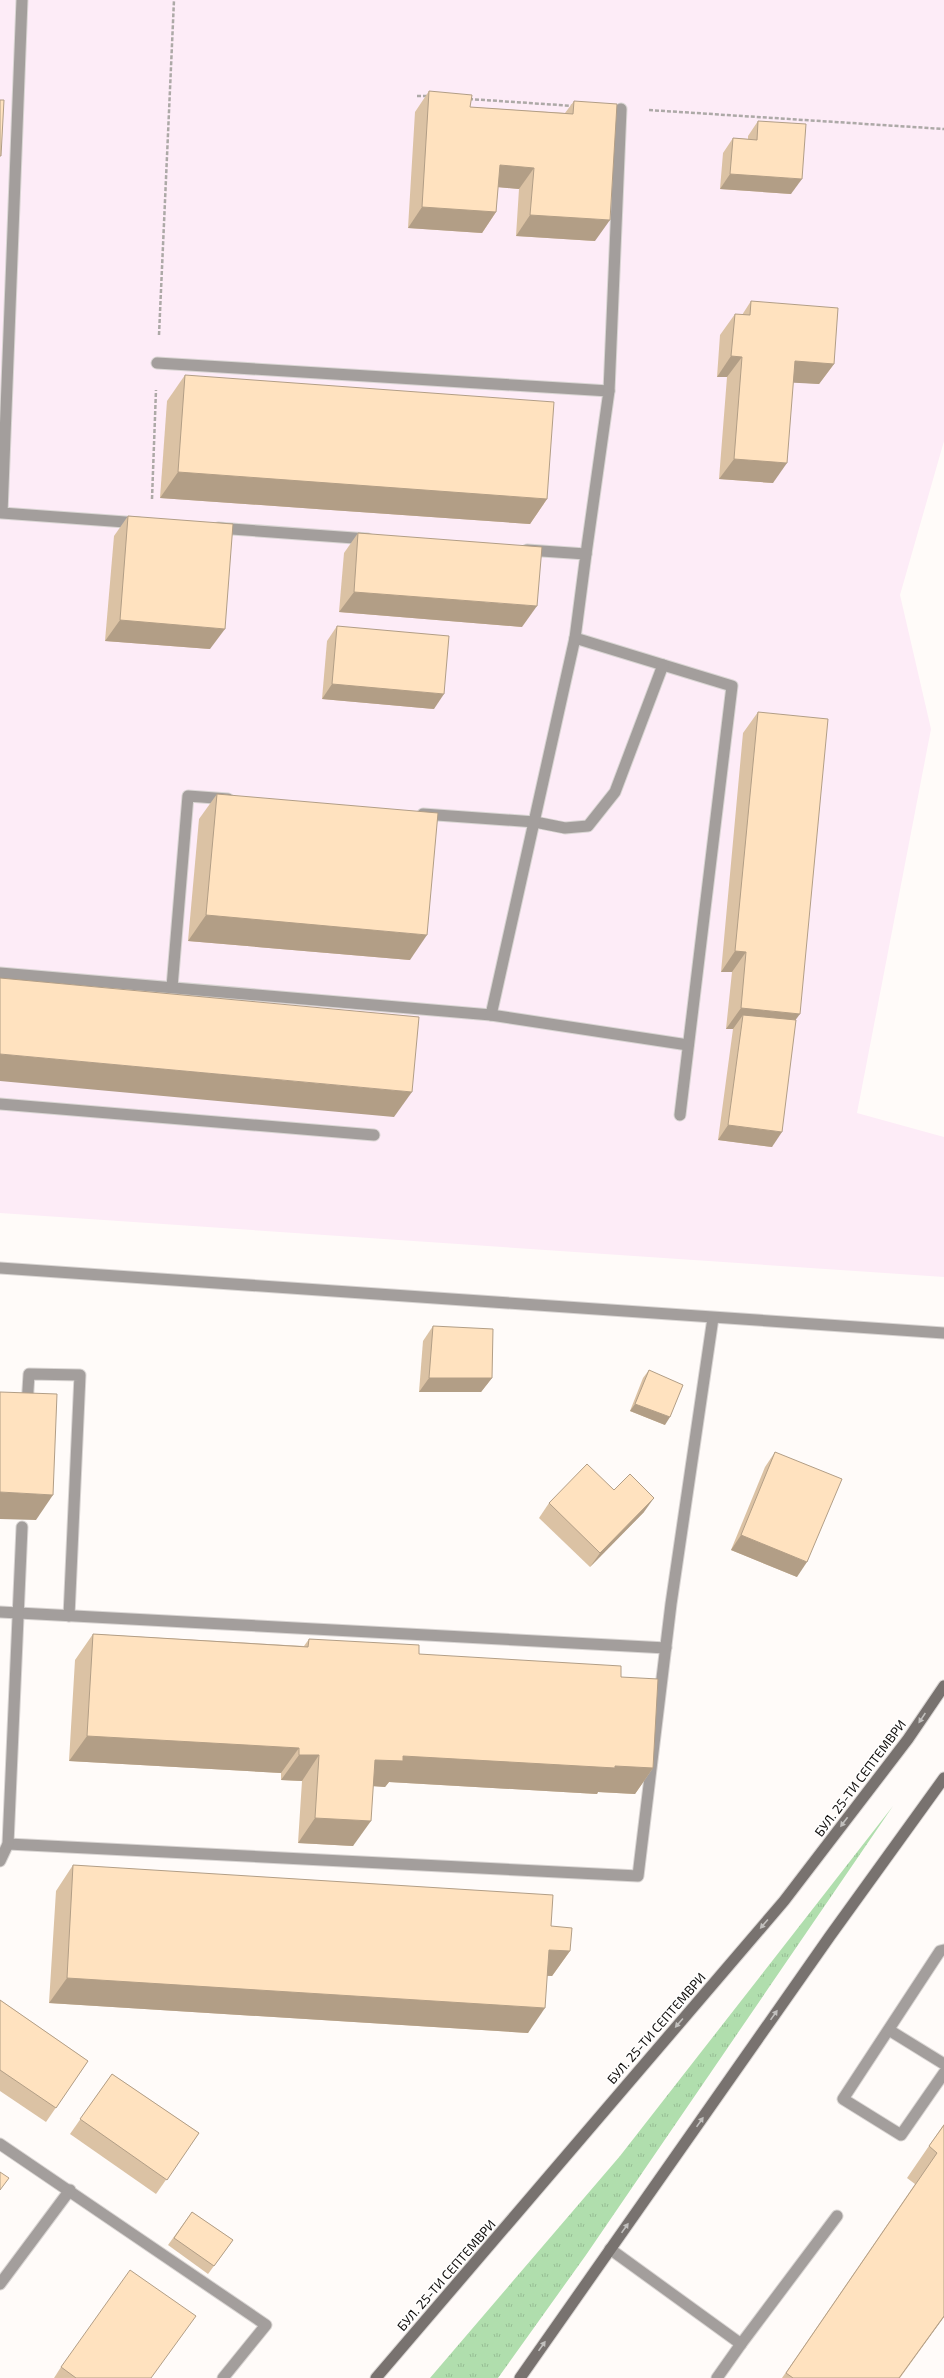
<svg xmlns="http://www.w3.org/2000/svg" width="944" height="2378" font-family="'Exo 2',sans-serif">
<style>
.education{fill:#fdecf7}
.grass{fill:url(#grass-tufts)}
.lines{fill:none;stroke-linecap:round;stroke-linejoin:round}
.service-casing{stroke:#d9d5d3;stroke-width:13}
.secondary-casing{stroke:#d9d5d3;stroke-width:13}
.path{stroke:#ada9a7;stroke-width:2.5;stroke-dasharray:4 2;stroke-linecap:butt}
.service{stroke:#a39e9c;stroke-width:11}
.secondary{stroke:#78726f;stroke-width:11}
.wall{fill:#dbc2a4}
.shaded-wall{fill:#b29e86}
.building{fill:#ffe2bf;stroke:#b29e86}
.oneway{fill:#c2c0be}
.labels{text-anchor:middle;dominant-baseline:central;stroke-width:3;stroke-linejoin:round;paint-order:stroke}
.street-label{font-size:13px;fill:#110e0c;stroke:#fff}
</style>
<defs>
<pattern id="grass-tufts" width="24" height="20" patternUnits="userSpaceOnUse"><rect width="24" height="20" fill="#b0dead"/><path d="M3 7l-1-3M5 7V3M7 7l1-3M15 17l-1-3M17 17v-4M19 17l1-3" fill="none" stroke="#96bd94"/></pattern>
</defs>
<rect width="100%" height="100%" fill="#fffbf9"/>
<polygon class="education" points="0,0 944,0 944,441 900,595 931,729 857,1113 944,1137 944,1277 0,1213"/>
<polygon class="grass" points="893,1806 586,2255 498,2378 430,2378 620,2156"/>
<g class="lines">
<defs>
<g id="service">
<polyline points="22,0 2,513 139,523"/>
<polyline points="157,363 609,391 586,554"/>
<polyline points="609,391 621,109"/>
<polyline points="218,528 368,539"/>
<polyline points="575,638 732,686 680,1115"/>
<polyline points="423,814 535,822 565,828 588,826 615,792 663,665"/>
<polyline points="0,973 491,1015 575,638 586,554 527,550"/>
<polyline points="172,987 188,796 228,799"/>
<polyline points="491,1015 688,1045"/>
<polyline points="0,1104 374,1135"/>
<polyline points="0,1268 944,1333"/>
<polyline points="27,1406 29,1374 80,1375 69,1616"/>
<polyline points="0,1612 666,1648"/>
<polyline points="8,1844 638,1876 671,1604 713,1318"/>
<polyline points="0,1861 8,1844 22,1527"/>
<polyline points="944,1950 940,1951 843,2099 901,2135 944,2073"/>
<polyline points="889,2030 944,2064"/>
<polyline points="0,2144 266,2325 223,2378"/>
<polyline points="610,2249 741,2344 837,2216"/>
<polyline points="0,2284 70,2190"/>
<polyline points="717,2378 741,2344"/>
</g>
<g id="secondary">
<polyline points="376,2378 784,1901 908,1739 944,1686"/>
<polyline points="520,2378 830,1936 944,1778"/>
</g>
</defs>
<use href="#service" class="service-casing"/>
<use href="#secondary" class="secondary-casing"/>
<g class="path">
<polyline points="417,96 429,96"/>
<polyline points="469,99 574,106"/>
<polyline points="649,110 944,129"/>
<polyline points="159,335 174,0"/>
<polyline points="152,499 156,390"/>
</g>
<use href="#service" class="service"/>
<use href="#secondary" class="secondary"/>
</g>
<g class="wall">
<polygon points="429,91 470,107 565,113 574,101 595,241 516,236 519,189 498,187 496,212 482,233 408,228 415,112"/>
<polygon points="758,121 791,194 720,189 723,153 733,138 748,139 748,136"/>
<polygon points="751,301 834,364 819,384 793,382 773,483 719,479 727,377 717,377 720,335 735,314 742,315"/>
<polygon points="185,375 547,499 530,524 160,498 167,401"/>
<polygon points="128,516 210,649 105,641 114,536"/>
<polygon points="358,533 522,627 339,612 344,553"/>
<polygon points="337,626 434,709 322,699 327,641"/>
<polygon points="758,712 796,1020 772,1147 718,1140 733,1029 726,1029 732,972 721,972 743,733"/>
<polygon points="217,794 410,960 188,941 199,819"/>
<polygon points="433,1326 492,1378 481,1392 419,1392 423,1341"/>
<polygon points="649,1370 665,1425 630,1411 643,1378"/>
<polygon points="775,1452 797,1577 731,1550 765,1467"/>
<polygon points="614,1490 644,1512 590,1567 539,1518 549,1503"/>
<polygon points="93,1634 304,1646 309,1639 419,1654 621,1677 653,1768 635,1794 598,1792 597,1794 389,1782 385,1787 373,1786 353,1846 298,1843 302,1781 281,1780 281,1773 69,1761 75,1660"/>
<polygon points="73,1865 551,1926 570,1951 552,1976 547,1976 528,2033 49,2003 56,1891"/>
<polygon points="0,2000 88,2061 46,2122 0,2091"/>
<polygon points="112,2074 199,2133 156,2194 70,2134"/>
<polygon points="944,2124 944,2317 900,2378 782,2378 915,2184 907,2178"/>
<polygon points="192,2212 233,2240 208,2274 168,2245"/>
<polygon points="61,2367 152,2378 54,2378"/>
</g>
<g class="shaded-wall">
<polygon points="500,165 534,168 519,189 485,186"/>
<polygon points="730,174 802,179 791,194 720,189"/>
<polygon points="422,207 496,212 482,233 408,228"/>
<polygon points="530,215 610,220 595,241 516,236"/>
<polygon points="731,356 742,357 727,377 717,377"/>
<polygon points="795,361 834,364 819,384 780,382"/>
<polygon points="734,459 787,463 773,483 719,479"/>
<polygon points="178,472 547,499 530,524 160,498"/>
<polygon points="354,592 537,606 522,627 339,612"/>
<polygon points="120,620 225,629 210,649 105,641"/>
<polygon points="332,684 444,694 434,709 322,699"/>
<polygon points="206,915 427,935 410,960 188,941"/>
<polygon points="735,951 746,952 732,972 721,972"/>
<polygon points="741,1008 800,1014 785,1034 743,1015 733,1029 726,1029"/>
<polygon points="0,1054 412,1092 394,1117 0,1081"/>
<polygon points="728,1125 782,1132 772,1147 718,1140"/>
<polygon points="429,1378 492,1378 481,1392 419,1392"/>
<polygon points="635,1404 670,1417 665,1425 630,1411"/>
<polygon points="0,1492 53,1495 36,1520 0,1519"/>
<polygon points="654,1498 644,1512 590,1567 600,1553"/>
<polygon points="741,1535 807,1562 797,1577 731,1550"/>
<polygon points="87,1736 299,1748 281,1773 69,1761"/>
<polygon points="299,1755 319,1755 302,1781 281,1780"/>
<polygon points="403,1756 615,1766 653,1768 635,1794 598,1792 597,1794 389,1782 385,1787 357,1785 375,1760"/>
<polygon points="315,1818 371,1821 353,1846 298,1843"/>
<polygon points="549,1950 570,1951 552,1976 531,1975"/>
<polygon points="67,1978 545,2008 528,2033 49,2003"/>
<polygon points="944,2316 944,2317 899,2378"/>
</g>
<g class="building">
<polygon points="429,91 472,95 470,107 573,114 574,101 617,104 610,220 530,215 534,168 500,165 496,212 422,207"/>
<polygon points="0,100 4,100 1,156 0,156"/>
<polygon points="758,121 806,124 802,179 730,174 733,138 757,140"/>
<polygon points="751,301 838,308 834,364 795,361 787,463 734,459 742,357 731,356 735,314 750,315"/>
<polygon points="185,375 554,402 547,499 178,472"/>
<polygon points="128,516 233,524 225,629 120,620"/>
<polygon points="358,533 542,547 537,606 354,592"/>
<polygon points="337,626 449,636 444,694 332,684"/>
<polygon points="758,712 828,719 800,1014 741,1008 746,952 735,951"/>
<polygon points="217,794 438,813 427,935 206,915"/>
<polygon points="0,978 419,1017 412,1092 0,1054"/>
<polygon points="743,1015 796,1020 782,1132 728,1125"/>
<polygon points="433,1326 493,1329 492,1378 429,1378"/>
<polygon points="649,1370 683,1385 670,1417 635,1404"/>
<polygon points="0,1392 57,1394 53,1495 0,1492"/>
<polygon points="775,1452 842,1479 807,1562 741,1535"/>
<polygon points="587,1464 614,1490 630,1474 654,1498 600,1553 549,1503"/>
<polygon points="93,1634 308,1647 309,1639 419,1645 419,1654 621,1666 621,1677 658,1679 653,1768 615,1766 615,1768 403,1756 403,1761 375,1760 371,1821 315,1818 319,1755 299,1755 299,1748 87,1736"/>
<polygon points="73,1865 553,1895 551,1926 572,1928 570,1951 549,1950 545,2008 67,1978"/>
<polygon points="0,2000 88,2061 56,2108 0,2070"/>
<polygon points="112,2074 199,2133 167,2180 80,2119"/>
<polygon points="944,2125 944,2316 899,2378 793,2378 786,2373 937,2153 929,2146"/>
<polygon points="0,2172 9,2178 0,2190"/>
<polygon points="192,2212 233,2240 214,2266 174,2238"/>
<polygon points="130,2270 196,2316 151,2378 76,2378 61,2367"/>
</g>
<defs><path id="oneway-solid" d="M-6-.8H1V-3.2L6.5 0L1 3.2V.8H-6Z"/></defs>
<g class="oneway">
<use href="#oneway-solid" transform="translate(922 1718) rotate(124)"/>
<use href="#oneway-solid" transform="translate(844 1822) rotate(127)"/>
<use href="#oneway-solid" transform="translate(764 1924) rotate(131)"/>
<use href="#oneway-solid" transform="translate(774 2015) rotate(-55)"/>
<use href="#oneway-solid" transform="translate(679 2023) rotate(131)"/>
<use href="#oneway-solid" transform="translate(700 2122) rotate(-55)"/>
<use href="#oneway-solid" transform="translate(625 2228) rotate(-55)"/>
<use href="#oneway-solid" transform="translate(542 2346) rotate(-55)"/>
</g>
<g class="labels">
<g class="street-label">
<text transform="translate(860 1778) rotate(-53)">БУЛ. 25-ТИ СЕПТЕМВРИ</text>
<text transform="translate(656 2028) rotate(-49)">БУЛ. 25-ТИ СЕПТЕМВРИ</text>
<text transform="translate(446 2275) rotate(-49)">БУЛ. 25-ТИ СЕПТЕМВРИ</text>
</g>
</g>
</svg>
